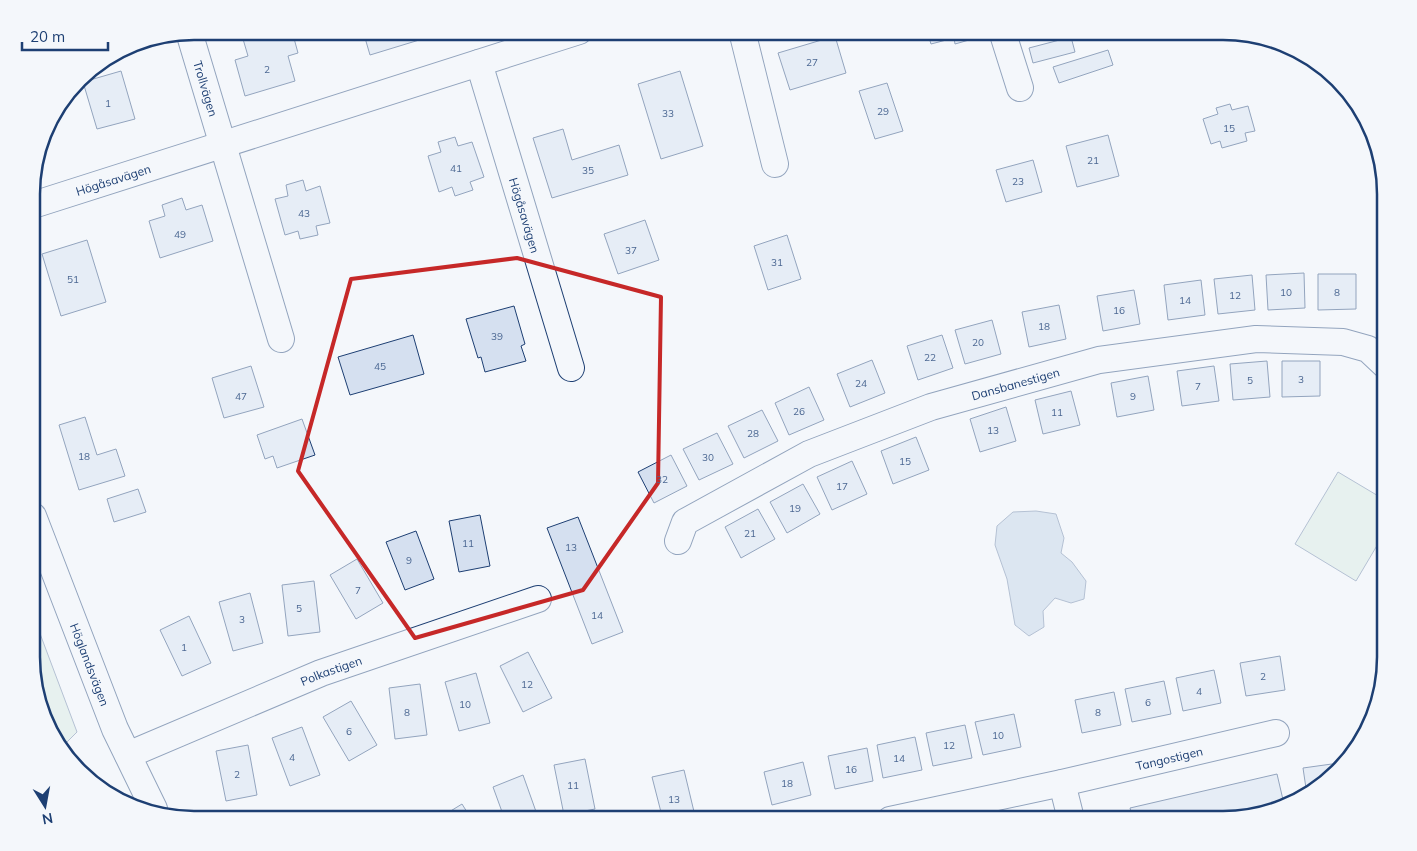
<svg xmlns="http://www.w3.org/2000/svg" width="1417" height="851" font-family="Mulish,sans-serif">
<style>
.green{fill:#d7e8df;stroke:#687fa3}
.water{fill:#bed0e5;stroke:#687fa3}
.building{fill:#d5e0f0;stroke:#1d3f73}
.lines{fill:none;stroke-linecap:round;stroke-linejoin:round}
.minor-casing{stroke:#1d3f73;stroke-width:28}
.minor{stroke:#f4f7fb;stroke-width:26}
.marked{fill:none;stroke:#c62828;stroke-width:4;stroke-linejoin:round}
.labels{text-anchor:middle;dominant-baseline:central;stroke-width:4;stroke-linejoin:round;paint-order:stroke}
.number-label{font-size:10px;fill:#4b6792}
.street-label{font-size:12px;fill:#1d3f73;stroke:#f4f7fb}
.rim{fill:none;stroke:#1d3f73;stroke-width:2.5}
</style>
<rect width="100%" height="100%" fill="#f4f7fb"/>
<g class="green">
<polygon points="1338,472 1385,500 1385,532 1356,581 1295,544"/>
<polygon points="33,615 77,732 60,749 33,678"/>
</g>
<polygon class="water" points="1036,511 1056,514 1064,538 1061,553 1072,562 1086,581 1084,599 1071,603 1055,598 1043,611 1044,627 1029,636 1015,625 1007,579 995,545 997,526 1013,512"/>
<g class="building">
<polygon points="268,31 292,31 298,53 288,56 295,81 245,96 235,60 248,56 243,39"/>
<polygon points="363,31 428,31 429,37 370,55"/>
<polygon points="927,31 982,31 983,36 955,44 954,38 931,44"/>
<polygon points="835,36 846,73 790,90 778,53"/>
<polygon points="1071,37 1075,52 1033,63 1029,48"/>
<polygon points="1108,50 1113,65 1059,83 1053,67"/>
<polygon points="121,71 135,119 97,129 83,82"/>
<polygon points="680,71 703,146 661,159 638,84"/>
<polygon points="887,83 903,131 875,139 859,91"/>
<polygon points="1230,104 1232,110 1248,106 1255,131 1245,133 1247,141 1222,148 1220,141 1211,144 1203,119 1218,114 1216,108"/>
<polygon points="563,129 572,160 619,145 628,175 552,198 533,138"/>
<polygon points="1108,135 1119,176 1077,187 1066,146"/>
<polygon points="455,137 458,146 472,142 484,177 470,182 473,190 455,196 452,187 439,192 428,156 441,152 438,142"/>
<polygon points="1033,160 1042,192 1006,202 996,170"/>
<polygon points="303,180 306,191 320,186 330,223 316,226 318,235 300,239 298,231 285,235 275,199 288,196 286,185"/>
<polygon points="182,198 186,210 202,205 213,241 160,258 149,221 165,216 162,205"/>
<polygon points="645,220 659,260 618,274 604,234"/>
<polygon points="787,235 801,279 768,290 754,246"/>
<polygon points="87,240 106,302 61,316 42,254"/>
<polygon points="1304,273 1305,308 1268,310 1266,275"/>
<polygon points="1318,274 1356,274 1356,309 1318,310"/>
<polygon points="1252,275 1255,310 1218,314 1214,279"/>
<polygon points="1201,280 1205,315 1168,320 1164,285"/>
<polygon points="1134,290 1140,324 1103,331 1097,296"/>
<polygon points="1059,305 1066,339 1029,347 1022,312"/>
<polygon points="514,306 525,344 521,346 526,361 485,372 481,357 478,358 466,319"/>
<polygon points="992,320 1001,354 965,364 955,330"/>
<polygon points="413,335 424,374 350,395 338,357"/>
<polygon points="942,335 953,368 918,380 907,346"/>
<polygon points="872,360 885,393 850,407 837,374"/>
<polygon points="1267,361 1270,397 1233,400 1230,364"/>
<polygon points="1282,361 1320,361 1320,396 1282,397"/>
<polygon points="251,366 264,407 224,418 212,378"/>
<polygon points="1214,366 1219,401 1182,406 1177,371"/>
<polygon points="1148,376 1154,410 1117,417 1111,383"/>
<polygon points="809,387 824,420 789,435 775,403"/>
<polygon points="1071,391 1080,425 1043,434 1035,400"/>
<polygon points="1006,407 1016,441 980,452 970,419"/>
<polygon points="762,410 778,441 744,458 728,426"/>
<polygon points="85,417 97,455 116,449 125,476 79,490 59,425"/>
<polygon points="302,419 315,455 277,468 273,456 265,459 257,435"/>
<polygon points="717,433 733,464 699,480 683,449"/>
<polygon points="916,437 929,470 893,484 881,451"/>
<polygon points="671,455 687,486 654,503 638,472"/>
<polygon points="852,461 867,494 832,510 817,477"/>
<polygon points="803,484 820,514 787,533 770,502"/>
<polygon points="138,489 146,512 114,522 107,499"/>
<polygon points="758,509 775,539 741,558 725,527"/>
<polygon points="480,515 490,566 459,572 449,521"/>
<polygon points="578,517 623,632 592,644 547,528"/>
<polygon points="416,531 434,579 405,590 386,542"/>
<polygon points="357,559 383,603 356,619 330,575"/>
<polygon points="314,581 320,632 288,636 282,585"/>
<polygon points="250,593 263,643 233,651 219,602"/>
<polygon points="189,616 211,663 182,676 160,630"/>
<polygon points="528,652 552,698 523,712 500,666"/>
<polygon points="1280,656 1285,690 1246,696 1240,663"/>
<polygon points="1214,670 1221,703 1183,711 1176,678"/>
<polygon points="476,673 490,723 459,731 445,682"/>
<polygon points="1164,681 1171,714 1132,722 1125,689"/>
<polygon points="420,684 427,735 395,739 389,688"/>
<polygon points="1114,692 1121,725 1082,733 1075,700"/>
<polygon points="351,701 377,745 349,761 323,717"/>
<polygon points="1014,714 1021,747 983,755 975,722"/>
<polygon points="965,725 972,758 933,766 926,733"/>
<polygon points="302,727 320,775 290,786 272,738"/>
<polygon points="915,737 922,770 883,778 877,745"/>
<polygon points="248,745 257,795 226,801 216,751"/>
<polygon points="867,748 873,781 835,789 828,756"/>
<polygon points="585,759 595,809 564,815 554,765"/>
<polygon points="803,762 811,795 772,805 764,772"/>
<polygon points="1339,763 1307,795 1303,768"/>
<polygon points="684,770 696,820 663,820 652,777"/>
<polygon points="1277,774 1284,804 1233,819 1133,819 1130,808"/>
<polygon points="523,775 539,820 505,820 493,787"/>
<polygon points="462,804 472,820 436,820"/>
</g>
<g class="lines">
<defs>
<g id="minor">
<polyline points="742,31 775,164"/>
<polyline points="1002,31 1020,88"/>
<path id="s1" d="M189,32L281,339"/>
<path id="s2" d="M479,63L571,368"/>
<path id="s3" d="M33,205L579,31"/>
<path id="s4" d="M33,516L115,729L154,809"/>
<path id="s5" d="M678,541L685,522L809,454L931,407L1099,360L1256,339L1343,342L1368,349L1385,365"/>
<path id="s6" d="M128,755L321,673L538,599"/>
<polyline points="1062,783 1071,819"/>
<path id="s7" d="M890,820L1062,783L1276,733"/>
</g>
</defs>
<use href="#minor" class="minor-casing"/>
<use href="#minor" class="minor"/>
</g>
<path d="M0 0H1417V851H0ZM517,258L661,297L658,483L583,590L415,638L298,471L351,279Z" fill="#f4f7fb" fill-opacity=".55" fill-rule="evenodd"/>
<path class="marked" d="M517,258L661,297L658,483L583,590L415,638L298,471L351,279Z"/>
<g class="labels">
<g class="number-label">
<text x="812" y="62">27</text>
<text x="267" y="69">2</text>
<text x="108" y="103">1</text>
<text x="883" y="111">29</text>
<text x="668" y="113">33</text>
<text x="1229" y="128">15</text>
<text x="1093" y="160">21</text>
<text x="456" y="168">41</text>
<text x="588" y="170">35</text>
<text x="1018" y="181">23</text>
<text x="304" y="213">43</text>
<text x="180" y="234">49</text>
<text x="631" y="250">37</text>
<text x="777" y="262">31</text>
<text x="73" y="279">51</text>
<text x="1286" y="292">10</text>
<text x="1337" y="292">8</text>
<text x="1235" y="295">12</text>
<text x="1185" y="300">14</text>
<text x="1119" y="310">16</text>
<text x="1044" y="326">18</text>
<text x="497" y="336">39</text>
<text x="978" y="342">20</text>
<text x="930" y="357">22</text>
<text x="380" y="366">45</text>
<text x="1301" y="379">3</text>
<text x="1250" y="380">5</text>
<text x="861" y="383">24</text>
<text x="1198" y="386">7</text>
<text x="241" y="396">47</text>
<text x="1133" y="396">9</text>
<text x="799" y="411">26</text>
<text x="1057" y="412">11</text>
<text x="993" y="430">13</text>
<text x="753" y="433">28</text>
<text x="84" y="456">18</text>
<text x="708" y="457">30</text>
<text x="905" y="461">15</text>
<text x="662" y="479">32</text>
<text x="842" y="486">17</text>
<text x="795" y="508">19</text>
<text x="750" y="533">21</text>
<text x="468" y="543">11</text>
<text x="571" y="547">13</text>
<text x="409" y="560">9</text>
<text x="358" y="590">7</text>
<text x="299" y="608">5</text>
<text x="597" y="615">14</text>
<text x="242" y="619">3</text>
<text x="184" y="647">1</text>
<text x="1263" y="676">2</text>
<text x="527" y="684">12</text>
<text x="1199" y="691">4</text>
<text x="1148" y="702">6</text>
<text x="465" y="704">10</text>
<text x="407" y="712">8</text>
<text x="1098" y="712">8</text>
<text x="349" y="731">6</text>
<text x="998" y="735">10</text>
<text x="949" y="745">12</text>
<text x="292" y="757">4</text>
<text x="899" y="758">14</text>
<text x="851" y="769">16</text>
<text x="237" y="774">2</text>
<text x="787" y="783">18</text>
<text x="573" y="785">11</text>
<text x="674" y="799">13</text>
</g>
<g class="street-label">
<text stroke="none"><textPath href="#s1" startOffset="59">Trollvägen</textPath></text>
<text stroke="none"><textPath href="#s3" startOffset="84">Högåsavägen</textPath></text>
<text stroke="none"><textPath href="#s2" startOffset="159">Högåsavägen</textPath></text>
<text stroke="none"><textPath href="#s5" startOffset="380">Dansbanestigen</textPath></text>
<text stroke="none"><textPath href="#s4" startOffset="159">Höglandsvägen</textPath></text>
<text stroke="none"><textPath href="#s6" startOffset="220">Polkastigen</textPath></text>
<text stroke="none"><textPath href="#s7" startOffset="286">Tangostigen</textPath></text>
</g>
</g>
<path d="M0 0H1417V851H0ZM194 40H1223A154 154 0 0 1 1377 194V657A154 154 0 0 1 1223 811H194A154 154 0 0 1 40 657V194A154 154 0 0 1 194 40Z" fill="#f4f7fb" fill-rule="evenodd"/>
<path class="rim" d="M194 40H1223A154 154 0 0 1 1377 194V657A154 154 0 0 1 1223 811H194A154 154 0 0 1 40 657V194A154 154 0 0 1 194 40Z"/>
<g transform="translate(45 806) rotate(169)" stroke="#f4f7fb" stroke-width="4" paint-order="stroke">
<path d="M0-4L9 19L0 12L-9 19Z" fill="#1d3f73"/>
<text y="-8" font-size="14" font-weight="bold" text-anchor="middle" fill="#1d3f73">N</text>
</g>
<path d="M22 42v8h86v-8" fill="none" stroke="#1d3f73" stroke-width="2.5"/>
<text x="30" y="42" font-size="15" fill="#1d3f73" stroke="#f4f7fb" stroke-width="4" paint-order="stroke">20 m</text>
</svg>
